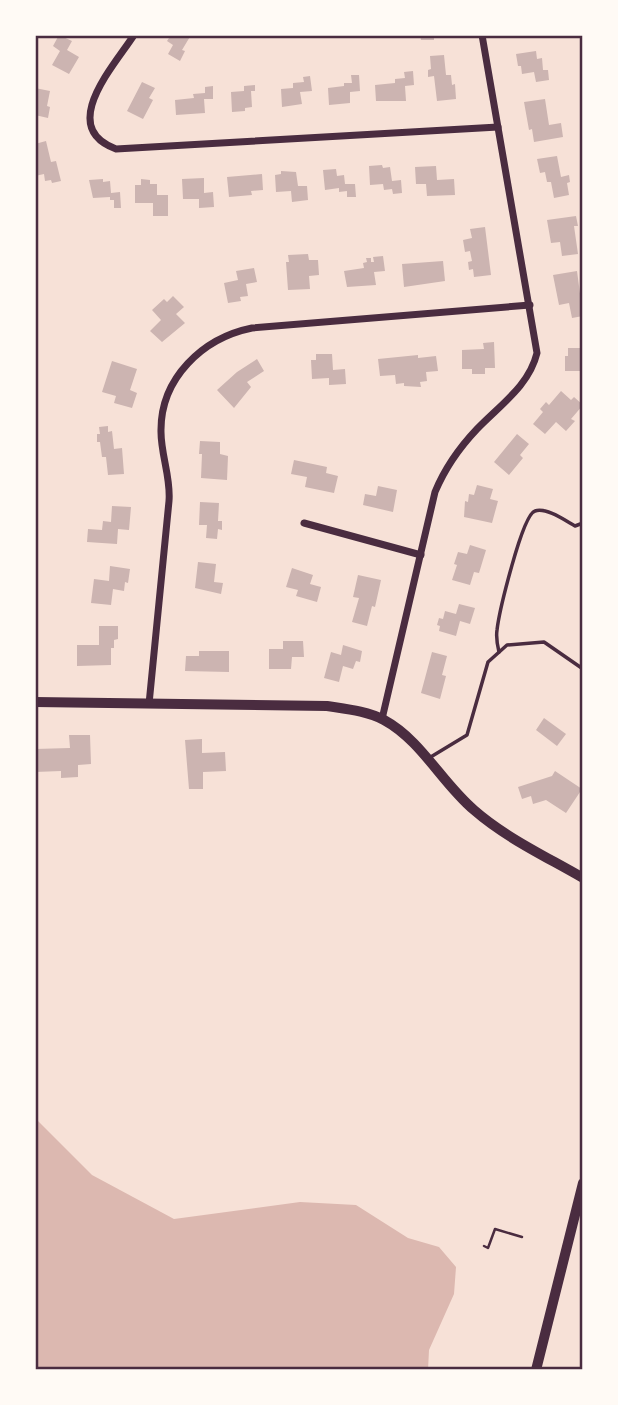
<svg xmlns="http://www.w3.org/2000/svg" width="618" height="1405" font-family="'Source Sans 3',sans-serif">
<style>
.water{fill:#dcb8b0}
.building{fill:#ccb4b1}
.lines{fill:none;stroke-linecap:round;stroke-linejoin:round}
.path{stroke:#4a2c40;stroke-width:2.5}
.service{stroke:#4a2c40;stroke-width:3.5}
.minor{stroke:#4a2c40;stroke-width:7}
.tertiary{stroke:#4a2c40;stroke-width:10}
.secondary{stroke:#4a2c40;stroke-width:10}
.neatline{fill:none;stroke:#4a2c40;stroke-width:2.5}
</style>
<rect width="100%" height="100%" fill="#f7e1d7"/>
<polygon class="water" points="35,1118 92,1175 174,1219 300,1202 356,1205 408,1238 439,1247 456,1267 454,1294 429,1350 428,1370 35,1370"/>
<g class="building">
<polygon points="59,35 72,41 67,50 79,57 69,74 52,65 60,51 53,46"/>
<polygon points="171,35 191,35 182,50 185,51 180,61 168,54 173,45 167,41"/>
<polygon points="420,35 434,35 434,40 421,40"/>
<polygon points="536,51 537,59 542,58 543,70 548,70 549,80 536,82 534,72 522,74 521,66 518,66 516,54"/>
<polygon points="444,55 446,75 451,75 452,85 455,84 456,99 437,101 434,76 428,77 428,70 431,69 430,56"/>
<polygon points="413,71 414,85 405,86 406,101 376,101 375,85 395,83 395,79 405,78 404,72"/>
<polygon points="351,75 359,75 360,91 350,92 350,103 329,105 328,88 344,86 344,83 352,83"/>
<polygon points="310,76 312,91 300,92 302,104 282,107 281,89 293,88 293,83 304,82 303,77"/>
<polygon points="142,82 155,88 149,98 153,100 143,119 127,111"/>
<polygon points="255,85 255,91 251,91 252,107 245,108 245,111 232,112 231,92 244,91 244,86"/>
<polygon points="213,86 213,99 204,99 205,113 176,115 175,100 194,98 193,94 205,93 205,87"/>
<polygon points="35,88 50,91 47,106 50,107 48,118 35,115"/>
<polygon points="545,99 549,125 561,123 563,137 534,142 532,129 529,130 524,102"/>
<polygon points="46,141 51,162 56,161 61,181 52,183 51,180 45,181 44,174 35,176 35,144"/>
<polygon points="557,156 561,177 569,175 570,182 567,183 569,195 554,198 551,182 547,182 545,172 540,173 537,159"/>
<polygon points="382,165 383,168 390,167 392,181 401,180 402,193 393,194 392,189 384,190 383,184 370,185 369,166"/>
<polygon points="436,166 437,180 454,179 455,195 427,196 426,184 416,184 415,167"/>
<polygon points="336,169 337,176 344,175 345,184 355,184 356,197 347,197 347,191 339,192 339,188 325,190 323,170"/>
<polygon points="281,171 296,172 298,186 307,186 308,200 292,202 291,191 276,192 275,175 281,174"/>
<polygon points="262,174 263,190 251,191 252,195 229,197 227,177"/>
<polygon points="204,178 204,193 213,192 214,207 199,208 199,199 183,199 182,179"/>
<polygon points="103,179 103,182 110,181 111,193 120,192 121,208 114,208 114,200 110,200 110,197 93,198 89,180"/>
<polygon points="141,179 150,180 150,184 157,184 157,195 168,195 168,216 153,216 153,203 135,203 135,185 141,185"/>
<polygon points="576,216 578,226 574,226 578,254 562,256 560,242 551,243 547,220"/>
<polygon points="485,227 491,275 474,277 473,269 469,270 468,262 472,261 470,251 465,252 463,240 472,238 470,229"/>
<polygon points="308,254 309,260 318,260 319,275 309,276 310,289 288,290 286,262 289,262 288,255"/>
<polygon points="383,256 385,271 374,272 376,285 347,287 344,271 364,268 363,263 367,262 366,258 371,258 371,262 374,262 373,257"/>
<polygon points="443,261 445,281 404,287 402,264"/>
<polygon points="254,268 257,282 246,284 248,296 240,297 241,301 228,303 224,283 238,280 236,271"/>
<polygon points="577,271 583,316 572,318 569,303 559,305 553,275"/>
<polygon points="173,296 184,307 176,314 185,323 162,342 150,331 161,320 152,310 164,299 167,302"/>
<polygon points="580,331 583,331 583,371 565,371 565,356 568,356 568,348 580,348"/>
<polygon points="494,342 495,368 485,368 485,374 472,374 472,369 462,369 462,350 484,349 483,343"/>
<polygon points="316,354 332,354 333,370 345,369 346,384 329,385 329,378 312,379 311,360 316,360"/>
<polygon points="418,355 418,358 436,356 438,371 426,372 427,381 420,382 421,387 404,386 404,383 396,384 395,375 380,376 378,359"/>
<polygon points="257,359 264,371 247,382 251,387 234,408 217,390 237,372"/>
<polygon points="112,361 137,369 130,390 137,393 132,408 114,403 116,396 102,392"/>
<polygon points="561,391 571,400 574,397 583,405 571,419 575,421 566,431 556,422 545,434 533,424 543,412 540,409 546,402 549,405"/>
<polygon points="108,426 108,432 112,431 114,449 122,448 124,474 108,475 106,457 102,457 100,442 97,442 97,434 100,434 99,427"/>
<polygon points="517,434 529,444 520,455 523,458 509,475 494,462"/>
<polygon points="200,441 220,442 220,454 228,456 227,480 201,478 202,454 199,454"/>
<polygon points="294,460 327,467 326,473 338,476 334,493 305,487 307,477 291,474"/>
<polygon points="477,485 493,489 490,499 498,501 492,523 464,517 465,501 468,502 469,494 474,495"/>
<polygon points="378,486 397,490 393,512 363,505 365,494 376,496"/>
<polygon points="200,502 219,503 218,521 222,521 222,530 218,529 217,539 206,538 207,525 199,525"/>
<polygon points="112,506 131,507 129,530 118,529 117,544 87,542 88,529 102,530 103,521 111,522"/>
<polygon points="470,545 486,550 479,573 474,572 470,585 452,580 457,565 454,564 458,552 467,554"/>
<polygon points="198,562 216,564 214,582 223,583 221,594 195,588"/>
<polygon points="110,566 130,569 128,583 125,582 124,591 113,589 111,605 91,603 94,579 109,581"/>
<polygon points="292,568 313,575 310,584 321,587 317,602 296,596 298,590 286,587"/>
<polygon points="358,575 381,580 375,607 372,606 367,626 352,622 359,598 353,597"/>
<polygon points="459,604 475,608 470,624 460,621 456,636 439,631 440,626 437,625 439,618 443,619 445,611 456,614"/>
<polygon points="99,626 118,626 118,639 114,640 114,648 111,648 111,665 77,666 77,645 99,645"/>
<polygon points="283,641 303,641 304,657 292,657 291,669 269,669 269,649 283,649"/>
<polygon points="343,645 362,651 360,662 356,661 353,669 343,666 339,682 324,678 331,652 341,655"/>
<polygon points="199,651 229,651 229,672 185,671 186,656 199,656"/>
<polygon points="432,652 447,656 442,675 446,676 440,699 421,693"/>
<polygon points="544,718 566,734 557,746 536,730"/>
<polygon points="69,735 90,735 91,764 78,765 78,777 61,778 61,771 35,772 35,749 70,748"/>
<polygon points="202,739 202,753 225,752 226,771 203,772 203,789 189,789 185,740"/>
<polygon points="555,771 582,789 566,813 546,800 533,804 531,796 522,799 518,787 552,776"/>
</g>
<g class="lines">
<polyline class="path" points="484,1246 488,1248 495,1229 522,1237"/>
<g class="service">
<path d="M499,652C497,644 496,637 497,630C499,613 522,515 535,511C546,507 566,521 575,526L583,523"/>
<polyline points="429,758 467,735 488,662 507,645 544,642 583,669"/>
</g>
<g class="minor">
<path d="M134,35C114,66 57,127 116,149L498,127"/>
<polyline points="304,523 421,555"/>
<path d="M149,704C156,636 162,569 169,501C171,478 161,455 161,432C160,378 203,338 252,328L530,305"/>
<path d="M382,719L435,492C445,468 459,448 477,429C500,405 529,386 537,353L482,35"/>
</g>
<path class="tertiary" d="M35,702L327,706C346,709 367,711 384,720C421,740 442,783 474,810C506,838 547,857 583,878"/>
<polyline class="secondary" points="536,1370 583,1183"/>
</g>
<rect width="618" height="1405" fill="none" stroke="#fffaf5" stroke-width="74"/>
<rect x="37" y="37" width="544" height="1331" class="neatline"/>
</svg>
